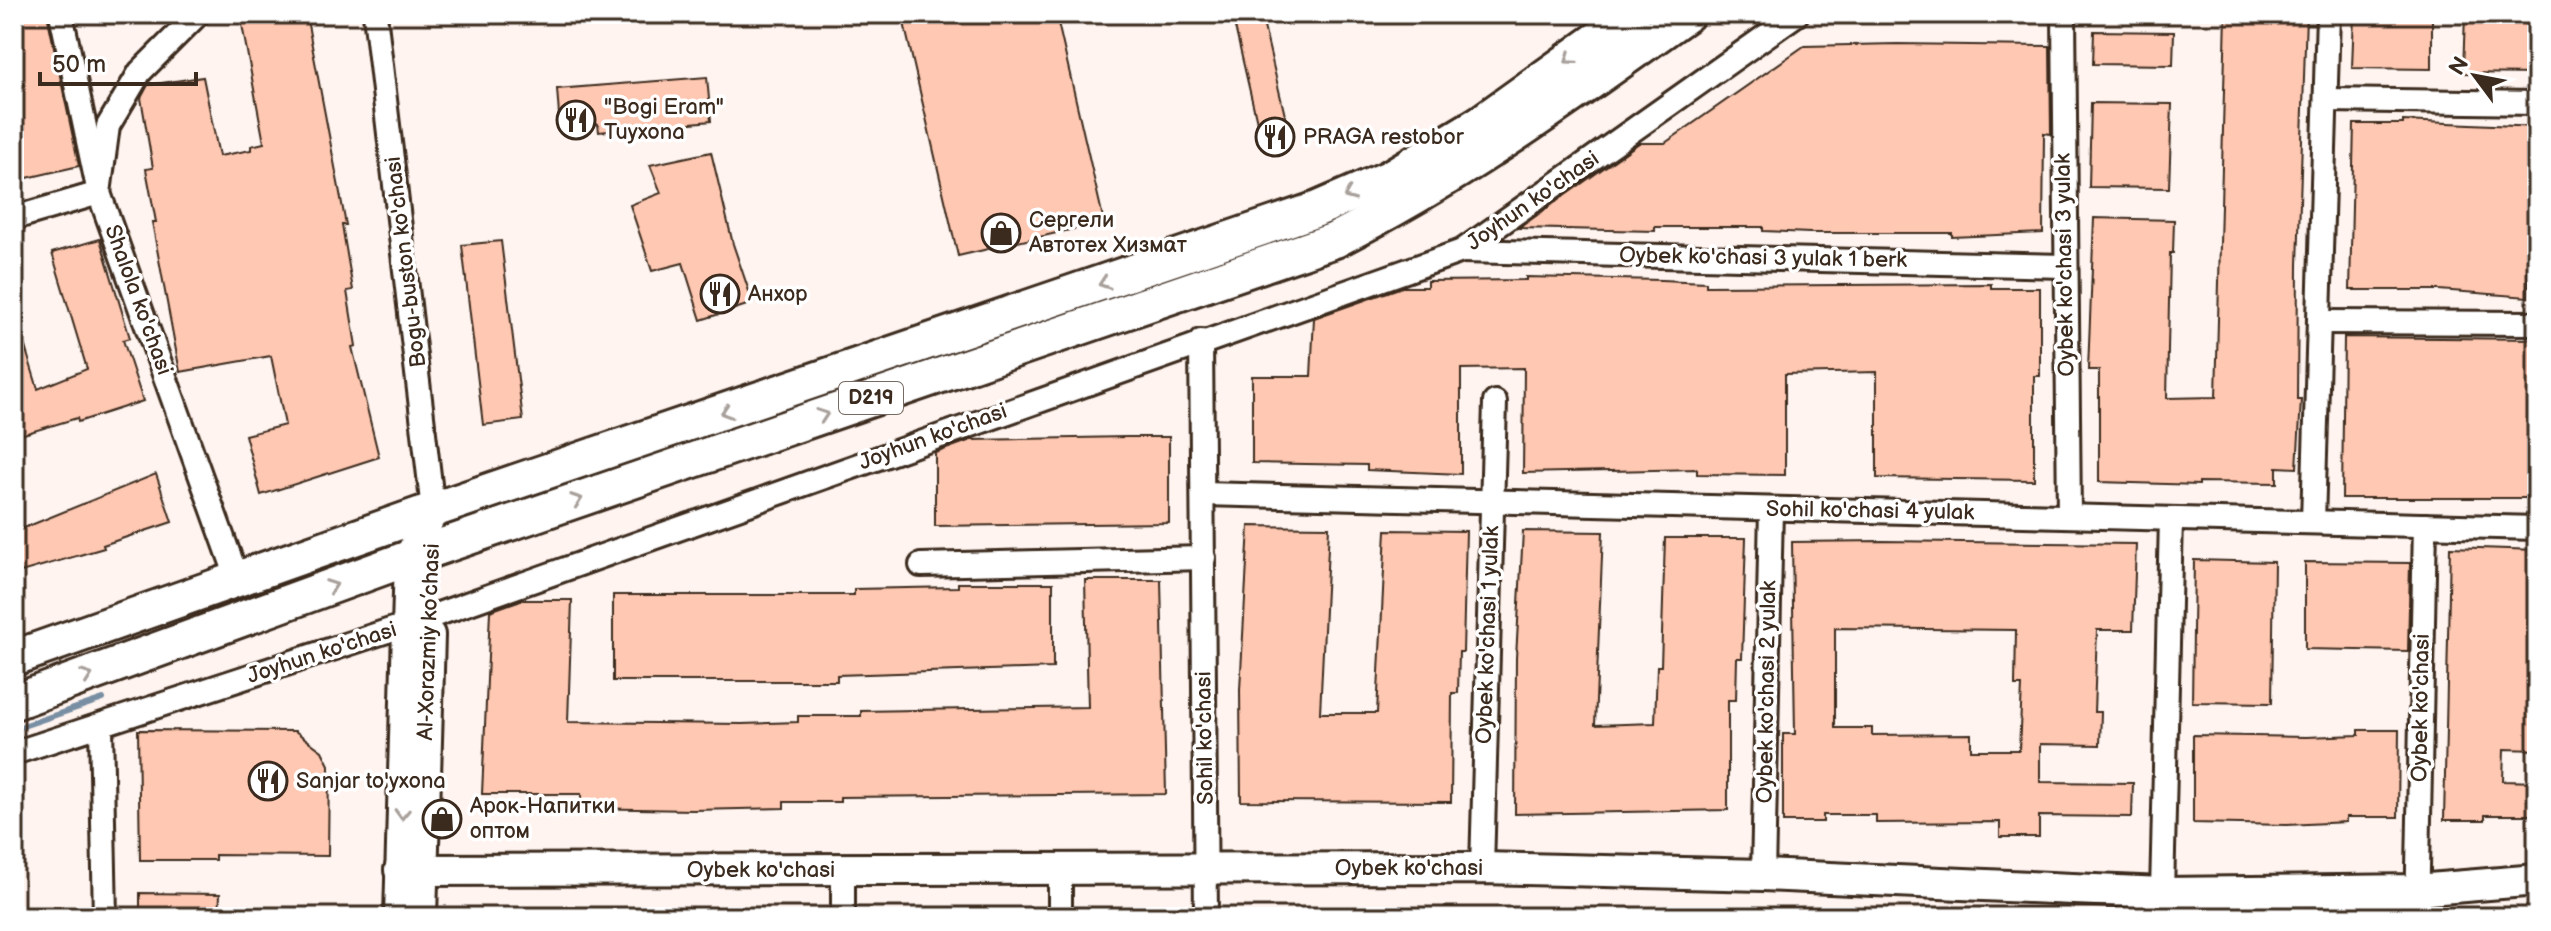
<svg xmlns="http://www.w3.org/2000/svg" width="2551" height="931" font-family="'Balsamiq Sans',sans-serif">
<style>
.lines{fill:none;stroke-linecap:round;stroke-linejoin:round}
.stream{stroke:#788ea3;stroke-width:6}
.building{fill:#ffc8b2;stroke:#3b2a1e;stroke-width:2;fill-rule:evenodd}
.street-casing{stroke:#3b2a1e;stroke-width:28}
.secondary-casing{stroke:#3b2a1e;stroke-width:36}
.primary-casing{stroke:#3b2a1e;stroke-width:40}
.street{stroke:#fff;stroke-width:22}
.secondary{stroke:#fff;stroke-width:30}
.primary{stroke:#fff;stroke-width:34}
.oneway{stroke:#a79f9a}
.labels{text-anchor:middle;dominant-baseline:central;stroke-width:7;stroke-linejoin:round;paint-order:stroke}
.shield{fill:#fff;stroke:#766a62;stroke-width:2}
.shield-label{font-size:20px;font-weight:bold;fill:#3b2a1e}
.poi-label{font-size:22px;fill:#3b2a1e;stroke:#fff;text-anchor:start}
.street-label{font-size:22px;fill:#3b2a1e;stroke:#fff}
</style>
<rect width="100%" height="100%" fill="#fff4f0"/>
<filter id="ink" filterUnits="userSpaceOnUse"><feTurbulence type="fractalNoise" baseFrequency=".0125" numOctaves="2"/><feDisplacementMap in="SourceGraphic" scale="16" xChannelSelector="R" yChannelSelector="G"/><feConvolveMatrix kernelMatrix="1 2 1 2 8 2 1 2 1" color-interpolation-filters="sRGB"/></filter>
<g filter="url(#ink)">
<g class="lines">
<polyline class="stream" points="14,729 103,699"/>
</g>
<g class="building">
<polygon points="14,14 47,14 79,166 14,181"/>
<polygon points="240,14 306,14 346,225 342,225 353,290 347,291 356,346 352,347 379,457 261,495 245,435 285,425 271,356 180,372 152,222 156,222 146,169 153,168 141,98 148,85 203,77 219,156 251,150 251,146 264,143"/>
<polygon points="902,14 1056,14 1104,222 958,256"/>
<polygon points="1232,14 1261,14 1291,141 1263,148"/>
<polygon points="2226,14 2306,14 2298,265 2297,400 2301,400 2297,468 2277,467 2277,483 2199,482 2199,485 2099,482 2099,370 2088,370 2094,218 2174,220 2173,253 2170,253 2167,398 2216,397"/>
<polygon points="2354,14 2432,14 2432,69 2352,68"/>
<polygon points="2465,14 2537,14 2537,74 2463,73"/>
<polygon points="2094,31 2174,32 2173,65 2093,64"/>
<polygon points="1897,44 2050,46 2051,134 2044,133 2043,233 1952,237 1952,233 1810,233 1763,231 1763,227 1655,227 1655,231 1519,228 1639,143 1665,143 1804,46"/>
<polygon points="707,77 711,121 599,132 598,124 560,128 557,89"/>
<polygon points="2091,103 2172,104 2169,188 2089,187"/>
<polygon points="2403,121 2537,127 2537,203 2529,202 2528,297 2439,290 2350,290 2354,124 2403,124"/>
<polygon points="711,152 733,244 753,303 701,320 683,263 652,271 630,205 661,193 650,165"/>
<polygon points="100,239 130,338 123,340 143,401 78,422 77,418 14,437 14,325 18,324 38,389 87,369 52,253"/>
<polygon points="501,241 523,420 483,425 462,245"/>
<polygon points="1526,277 1661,280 1706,282 1706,286 1991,284 1991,288 2040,288 2040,376 2034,376 2034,480 1877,478 1877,372 1785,374 1785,475 1697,474 1697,469 1523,473 1524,368 1461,369 1461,474 1367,470 1367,465 1252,463 1252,376 1311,376 1314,318 1402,287 1427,287 1427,281 1526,280"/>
<polygon points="2344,337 2536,339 2537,498 2342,498"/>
<polygon points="1127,437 1169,437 1169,523 935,526 935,453 971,440"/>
<polygon points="156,474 172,522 103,545 104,548 14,574 14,532"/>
<polygon points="1249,526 1329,527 1320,713 1377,713 1386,530 1466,531 1463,652 1459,652 1458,693 1452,693 1451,802 1241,801 1240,690"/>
<polygon points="1523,531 1603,532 1595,725 1655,723 1657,666 1661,666 1665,538 1746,538 1742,658 1737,658 1736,700 1728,700 1728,810 1515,814 1516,658"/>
<path d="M1882,541L2136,544L2133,630H2097L2094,712H2101L2100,745L2040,744V782L2133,783L2132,817L2039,816V837H2000V822L1876,823V815H1823V822H1783V734H1795L1792,542ZM1835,628L2016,630L2015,686H2022L2019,750H1971V734L1872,735V728H1835Z"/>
<polygon points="2450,547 2537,550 2537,750 2504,749 2503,781 2537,782 2537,815 2485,815 2485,820 2444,820"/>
<polygon points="2194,560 2274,562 2272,703 2192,702"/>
<polygon points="2305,562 2410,563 2408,651 2305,649"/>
<polygon points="1085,580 1161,580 1166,794 840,797 840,802 784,802 784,808 693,810 581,808 581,794 482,794 490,611 521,600 572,600 568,722 742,724 798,722 798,716 861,716 861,711 1088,707"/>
<polygon points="958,583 1053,583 1053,668 837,675 837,681 613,681 613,595 854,595 854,589 958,587"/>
<polygon points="138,730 295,731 322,751 329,765 328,856 215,855 215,860 140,860"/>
<polygon points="2359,730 2399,730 2398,817 2346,817 2346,822 2287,825 2193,823 2193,735 2306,737 2359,735"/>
<polygon points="140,893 220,894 219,917 140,917"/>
</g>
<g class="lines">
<defs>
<g id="street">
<polyline points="61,14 99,193 238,580"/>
<polyline points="375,14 433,510"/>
<polyline points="2064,14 2069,516"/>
<polyline points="2327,100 2537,103"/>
<polyline points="14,218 99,193 108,126 140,72 198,14"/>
<polyline points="1462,251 2064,266"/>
<polyline points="2321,322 2537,323"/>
<polyline points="1201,341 1206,917"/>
<polyline points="1203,494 2537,528"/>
<polyline points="2313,522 2328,14"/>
<polyline points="921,565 1204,558"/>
<polyline points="101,726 105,917"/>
<polyline points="14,753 430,617 1462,251 1797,14"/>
<polyline points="1482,868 1495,402"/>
<polyline points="1060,869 1060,917"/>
<polyline points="843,870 843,917"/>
<polyline points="1763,875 1771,509"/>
<polyline points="2162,893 2171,519"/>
<polyline points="2417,917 2425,525"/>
</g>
<g id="secondary">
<polyline points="400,870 1482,868 1763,875 2162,893 2417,890 2537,880"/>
<polyline points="400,917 410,557 433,510"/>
<polyline points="421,917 429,635"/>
</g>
<g id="primary">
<polyline points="14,658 433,510 1315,210 1389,178 1479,124 1633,14"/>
<path d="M14,702L431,550L1335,240C1461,177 1573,95 1687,14"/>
</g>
</defs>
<use href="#street" class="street-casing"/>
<use href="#secondary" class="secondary-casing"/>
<use href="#primary" class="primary-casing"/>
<use href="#street" class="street"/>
<use href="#secondary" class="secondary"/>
<use href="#primary" class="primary"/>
</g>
<defs><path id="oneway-chevron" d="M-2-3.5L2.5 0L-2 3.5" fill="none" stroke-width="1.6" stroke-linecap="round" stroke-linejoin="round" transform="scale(2)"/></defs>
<g class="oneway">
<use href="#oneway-chevron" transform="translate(1570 59) rotate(144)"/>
<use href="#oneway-chevron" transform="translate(1349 195) rotate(157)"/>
<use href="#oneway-chevron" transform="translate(1104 283) rotate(161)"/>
<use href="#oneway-chevron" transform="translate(726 412) rotate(162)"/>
<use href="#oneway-chevron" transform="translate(823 415) rotate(-19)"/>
<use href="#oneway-chevron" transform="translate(577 500) rotate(-19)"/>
<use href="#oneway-chevron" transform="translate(332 586) rotate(-20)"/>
<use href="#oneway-chevron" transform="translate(87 676) rotate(-20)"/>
<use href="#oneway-chevron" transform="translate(402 814) rotate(92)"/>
</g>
</g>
<defs>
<symbol id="restaurant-ring" viewBox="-11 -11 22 22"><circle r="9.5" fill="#fff" stroke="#3b2a1e" stroke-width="1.5"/><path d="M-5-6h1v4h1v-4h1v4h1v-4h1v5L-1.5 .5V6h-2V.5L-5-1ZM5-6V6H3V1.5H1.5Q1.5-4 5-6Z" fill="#3b2a1e"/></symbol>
<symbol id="shop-ring" viewBox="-11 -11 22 22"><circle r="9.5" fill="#fff" stroke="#3b2a1e" stroke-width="1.5"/><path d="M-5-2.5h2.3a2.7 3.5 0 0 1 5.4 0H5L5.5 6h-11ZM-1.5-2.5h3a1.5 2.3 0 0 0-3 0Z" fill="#3b2a1e"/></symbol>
</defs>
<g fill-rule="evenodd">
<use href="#restaurant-ring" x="554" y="98" width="44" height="44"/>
<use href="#restaurant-ring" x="1253" y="115" width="44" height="44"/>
<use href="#shop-ring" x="979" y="211" width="44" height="44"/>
<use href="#restaurant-ring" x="698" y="272" width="44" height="44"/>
<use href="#restaurant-ring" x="246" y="759" width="44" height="44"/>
<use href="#shop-ring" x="420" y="797" width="44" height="44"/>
</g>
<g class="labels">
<rect class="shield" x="839" y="382" width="64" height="32" rx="6"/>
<g class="shield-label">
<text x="871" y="398">D219</text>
</g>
<g class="poi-label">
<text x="604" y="107">"Bogi Eram"<tspan x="604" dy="25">Tuyxona</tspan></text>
<text x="1303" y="137">PRAGA restobor</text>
<text x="1029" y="220">Сергели<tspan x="1029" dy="25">Автотех Хизмат</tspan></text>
<text x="748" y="294">Анхор</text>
<text x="296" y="781">Sanjar to'yxona</text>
<text x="470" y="806">Арок-Напитки<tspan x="470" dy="25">оптом</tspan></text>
</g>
<g class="street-label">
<text transform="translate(1533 201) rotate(-35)">Joyhun ko'chasi</text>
<text transform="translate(1763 258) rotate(1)">Oybek ko'chasi 3 yulak 1 berk</text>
<text transform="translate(406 262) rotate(-97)">Bogu-buston ko'chasi</text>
<text transform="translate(2065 265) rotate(-91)">Oybek ko'chasi 3 yulak</text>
<text transform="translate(138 300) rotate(70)">Shalola ko'chasi</text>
<text transform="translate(933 437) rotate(-20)">Joyhun ko'chasi</text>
<text transform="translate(1870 511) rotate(1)">Sohil ko'chasi 4 yulak</text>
<text transform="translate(1488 635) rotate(-88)">Oybek ko'chasi 1 yulak</text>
<text transform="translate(429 642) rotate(-88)">Al-Xorazmiy ko’chasi</text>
<text transform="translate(322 653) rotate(-18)">Joyhun ko'chasi</text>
<text transform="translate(1767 692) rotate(-89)">Oybek ko'chasi 2 yulak</text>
<text transform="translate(2421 708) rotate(-89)">Oybek ko'chasi</text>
<text transform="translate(1205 738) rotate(-91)">Sohil ko'chasi</text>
<text x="1409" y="868">Oybek ko'chasi</text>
<text x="761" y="870">Oybek ko'chasi</text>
</g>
</g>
<rect width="2551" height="931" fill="none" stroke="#fff" stroke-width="48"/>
<rect x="24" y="24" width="2503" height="883" fill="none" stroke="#3b2a1e" stroke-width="3" filter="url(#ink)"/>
<g transform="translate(2475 76) rotate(302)" stroke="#ffffff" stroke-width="6" paint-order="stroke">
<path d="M0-6L14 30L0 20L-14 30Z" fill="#3b2a1e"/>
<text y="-12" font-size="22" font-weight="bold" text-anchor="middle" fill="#3b2a1e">N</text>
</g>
<path d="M40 72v12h156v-12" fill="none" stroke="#3b2a1e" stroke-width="4"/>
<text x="52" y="72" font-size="24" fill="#3b2a1e" stroke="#ffffff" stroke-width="6" paint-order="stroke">50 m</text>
</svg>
